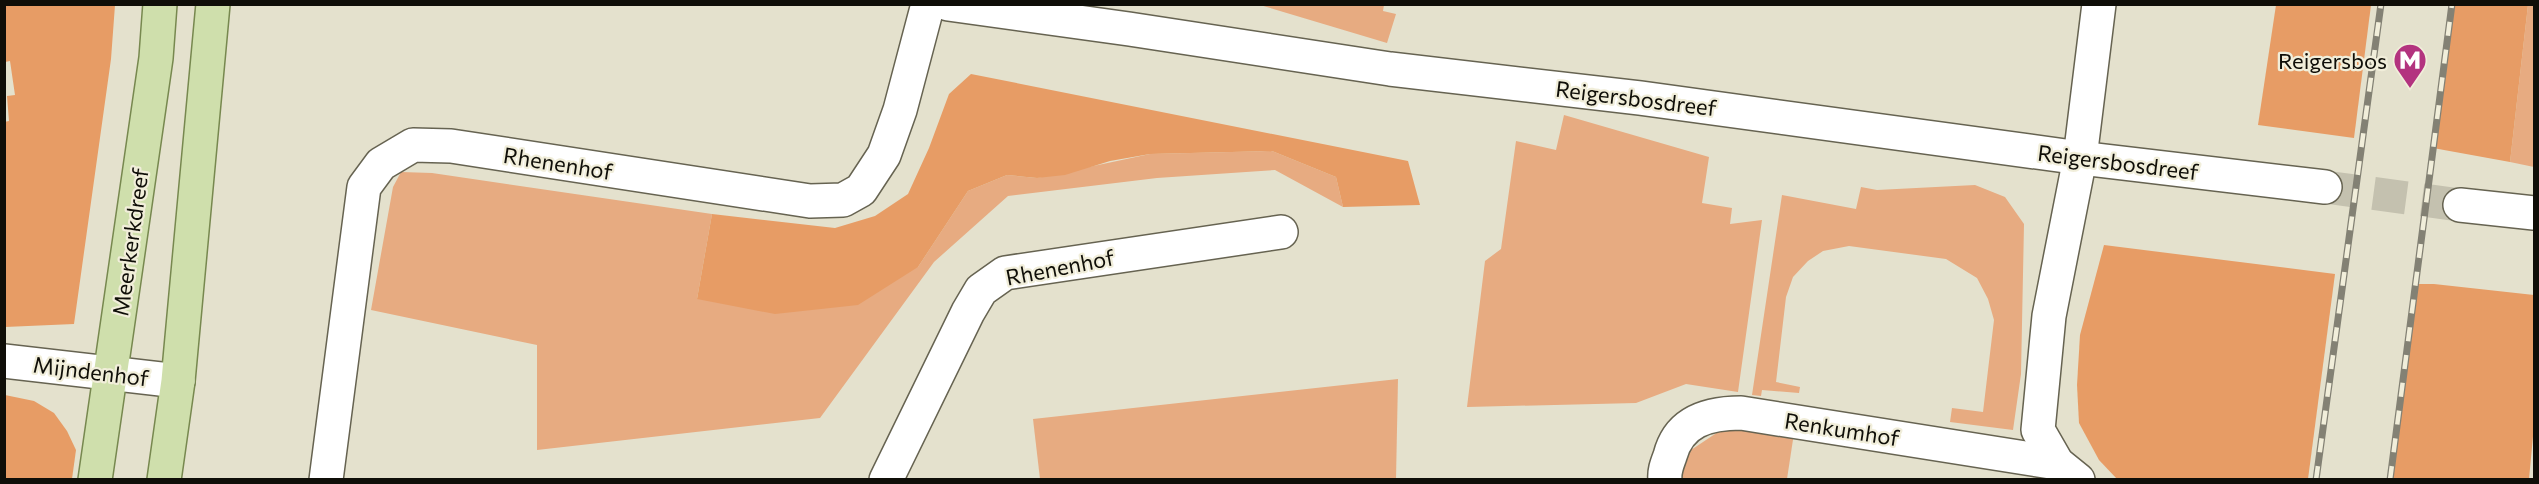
<svg xmlns="http://www.w3.org/2000/svg" width="2539" height="484" font-family="Commissioner,sans-serif">
<style>
.green{fill:#e7ab81}
.forest{fill:#e79c65}
.lines{fill:none;stroke-linecap:round;stroke-linejoin:round}
.minor-tunnel{stroke:#c4c1af;stroke-width:33;stroke-dasharray:33 16;stroke-linecap:butt}
.minor-casing{stroke:#666351;stroke-width:36}
.major-casing{stroke:#77884f;stroke-width:36}
.minor{stroke:#fff;stroke-width:33}
.major{stroke:#cfdfac;stroke-width:33}
.rail-casing{stroke:#838174;stroke-width:7}
.rail{stroke:#f1eeda;stroke-width:4.5;stroke-dasharray:14;stroke-linecap:butt}
.labels{text-anchor:middle;dominant-baseline:central;stroke-width:4.5;stroke-linejoin:round;paint-order:stroke}
.poi-label{font-size:22px;fill:#0f0e08;stroke:#f1eeda;text-anchor:end}
.street-label{font-size:22px;fill:#0f0e08;stroke:#f1eeda}
</style>
<rect width="100%" height="100%" fill="#e4e1cd"/>
<g class="green">
<polygon points="1260,5 1384,5 1383,11 1396,14 1387,43"/>
<polygon points="2528,5 2534,5 2534,167 2510,162"/>
<polygon points="1564,115 1709,157 1702,203 1732,208 1730,224 1762,220 1738,392 1686,384 1636,403 1467,407 1485,261 1501,249 1516,141 1556,150"/>
<polygon points="1272,151 1336,177 1343,207 1275,170 1157,178 1008,196 934,262 820,418 537,450 537,345 371,310 393,187 401,172 432,173 712,214 697,299 918,267 968,191 1007,175 1037,178 1150,154"/>
<polygon points="1975,185 2005,197 2024,224 2021,374 2013,430 1950,422 1952,408 1983,412 1994,320 1988,299 1977,278 1946,259 1849,246 1823,251 1808,261 1793,277 1786,297 1776,382 1800,387 1799,393 1762,390 1761,396 1752,395 1782,195 1856,209 1861,187 1877,190"/>
<polygon points="1398,379 1396,479 1040,479 1033,419"/>
<polygon points="1745,426 1794,433 1787,479 1678,479 1688,452 1721,430"/>
</g>
<g class="forest">
<polygon points="5,4 115,5 111,59 74,324 5,327 4,122 9,121 7,96 15,95 10,61 5,62"/>
<polygon points="2276,5 2371,5 2354,138 2258,125"/>
<polygon points="2452,5 2528,5 2510,162 2433,148"/>
<polygon points="971,74 1408,161 1420,205 1343,207 1336,177 1272,151 1150,154 1110,161 1065,175 1037,178 1007,175 968,191 918,267 858,305 775,314 697,299 712,214 835,228 875,216 908,194 929,148 949,94"/>
<polygon points="2104,245 2335,274 2308,479 2117,479 2099,460 2079,423 2077,385 2080,335"/>
<polygon points="2414,284 2434,284 2534,295 2534,426 2529,479 2390,479"/>
<polygon points="5,395 34,401 54,413 67,431 76,450 72,479 5,479"/>
</g>
<g class="lines">
<polyline class="minor-tunnel" points="2325,187 2460,205"/>
<defs>
<g id="minor">
<polyline points="948,4 1129,29 1390,69 1640,98 2080,158 2325,187"/>
<polyline points="2460,205 2534,213"/>
<polyline points="4,361 178,381"/>
<polyline points="326,480 364,187 381,164 413,145 451,146 810,201 843,200 861,190 884,155 900,110 928,4"/>
<polyline points="886,480 968,312 981,290 1005,273 1281,232"/>
<path d="M1665,480C1664,471 1667,464 1670,456C1679,421 1708,413 1741,413L2057,463"/>
<polyline points="2078,480 2057,463 2038,430 2049,316 2080,158 2099,4"/>
</g>
<g id="major">
<polyline points="95,480 156,58 160,4"/>
<polyline points="164,480 178,381 213,4"/>
</g>
</defs>
<use href="#minor" class="minor-casing"/>
<use href="#major" class="major-casing"/>
<use href="#minor" class="minor"/>
<use href="#major" class="major"/>
<defs>
<g id="rail">
<polyline points="2316,480 2381,4"/>
<polyline points="2390,480 2452,4"/>
</g>
</defs>
<use href="#rail" class="rail-casing"/>
<use href="#rail" class="rail"/>
</g>
<defs>
<symbol id="metro-pin" viewBox="-11 -11 22 30"><path d="M0 17L-7.5 6A9.5 9.5 0 1 1 7.5 6Z" fill="#b3337f" stroke="#f1eeda"/><path d="M-5.5 5V-5H-3L0 0L3-5H5.5V5H3V-.5L0 4L-3-.5V5Z" fill="#fff"/></symbol>
</defs>
<g fill-rule="evenodd">
<use href="#metro-pin" x="2391" y="41" width="38" height="52"/>
</g>
<g class="labels">
<g class="poi-label">
<text x="2387" y="60">Reigersbos</text>
</g>
<g class="street-label">
<text transform="translate(1636 98) rotate(7)">Reigersbosdreef</text>
<text transform="translate(2118 162) rotate(7)">Reigersbosdreef</text>
<text transform="translate(558 163) rotate(9)">Rhenenhof</text>
<text transform="translate(130 242) rotate(-82)">Meerkerkdreef</text>
<text transform="translate(1060 267) rotate(-11)">Rhenenhof</text>
<text transform="translate(91 371) rotate(7)">Mijndenhof</text>
<text transform="translate(1842 429) rotate(9)">Renkumhof</text>
</g>
</g>
<rect width="2539" height="484" fill="none" stroke="#0f0e08" stroke-width="12"/>
</svg>
